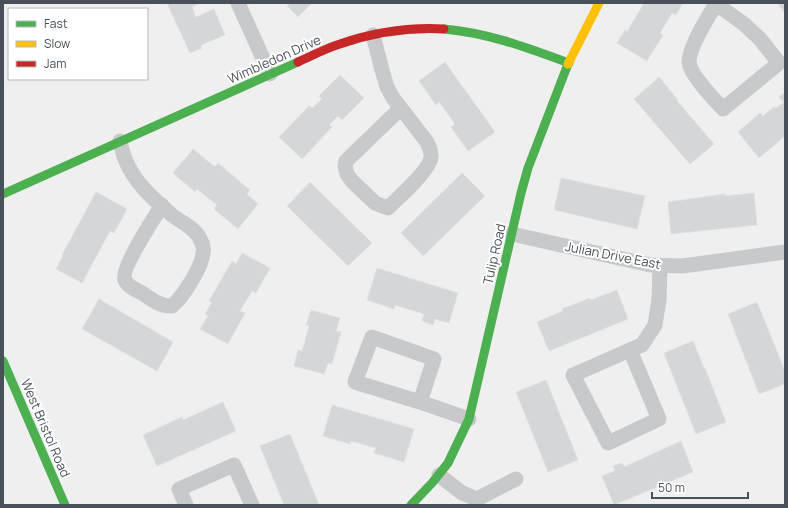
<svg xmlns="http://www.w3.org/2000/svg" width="788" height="508" font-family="Manrope,sans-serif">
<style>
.building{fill:#d5d6d8;stroke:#e0e1e1}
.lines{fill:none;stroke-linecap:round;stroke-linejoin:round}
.street{stroke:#c7c9ca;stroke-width:15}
.fast{stroke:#4caf50;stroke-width:9}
.slow{stroke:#ffc107;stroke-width:9}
.jam{stroke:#c62828;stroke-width:9}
.labels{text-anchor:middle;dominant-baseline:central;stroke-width:4;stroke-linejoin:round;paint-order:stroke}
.street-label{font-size:13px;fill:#485159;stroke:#fff}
</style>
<rect width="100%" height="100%" fill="#efefef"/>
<g class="building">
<polygon points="167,3 200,3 192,7 196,17 214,9 225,35 201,45 202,48 190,53"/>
<polygon points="291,3 312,3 298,17 287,6"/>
<polygon points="644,3 683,3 676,15 672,13 660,33 663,35 647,61 617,43 625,30 627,32"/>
<polygon points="777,3 785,3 785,13"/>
<polygon points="445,62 495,132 468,151 451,127 455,124 439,102 436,105 419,81"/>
<polygon points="340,75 364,98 342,120 338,116 329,125 332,127 302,159 279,137 309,106 312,108 322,99 319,96"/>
<polygon points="659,77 678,100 677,101 714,144 690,164 634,99"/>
<polygon points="785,92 785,136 759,158 738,132 760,113 763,116 774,107 776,108 784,102 779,97"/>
<polygon points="193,149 215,167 218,163 250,190 247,194 258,204 238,229 214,209 217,205 197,189 195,192 173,173"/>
<polygon points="462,173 485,196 423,256 401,233"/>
<polygon points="561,178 645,196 637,229 554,210"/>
<polygon points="310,182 372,243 348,266 287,206"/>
<polygon points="96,192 127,209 114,233 110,231 82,283 56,269 63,256 62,255"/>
<polygon points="754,193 757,225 671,234 668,202 725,194 725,196"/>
<polygon points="242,253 270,268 256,293 252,291 240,311 245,313 228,344 200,329 208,316 205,314 212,302 209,301 232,261 236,264"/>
<polygon points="377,268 458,293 449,323 435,319 433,325 422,321 424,314 395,305 394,309 367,300"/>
<polygon points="617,290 628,319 549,351 537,322 563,311 562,309 590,298 591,300"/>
<polygon points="99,299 173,342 157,371 82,329"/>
<polygon points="757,302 785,371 785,384 759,394 728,314"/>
<polygon points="311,310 340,318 336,331 341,332 332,364 328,363 324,374 294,366 298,350 302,351 309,326 306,325"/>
<polygon points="693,341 704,368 705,368 726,422 696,434 664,353"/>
<polygon points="546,380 578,460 548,472 516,392"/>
<polygon points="223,402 236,431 157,466 143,435 182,417 183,420"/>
<polygon points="332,405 414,429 404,462 374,453 376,448 351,441 350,444 323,436"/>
<polygon points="290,434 319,505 284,505 260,446"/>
<polygon points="681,441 693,472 614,505 602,476 615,471 613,466 622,463 624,467"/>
</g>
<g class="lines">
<g class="street">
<polyline points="238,3 270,74"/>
<path d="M716,4L744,24L760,39L779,63L723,109C714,99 690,75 689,62C689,47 708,17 716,4Z"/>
<path d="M373,35L382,70L387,87L393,98L427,142C429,147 432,152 431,157C430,170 398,198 388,208L375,203L352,181L347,174L345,166L346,161L400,109"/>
<path d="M120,141C121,147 123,153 125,159C134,182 153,199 172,215C182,223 197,229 201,241C203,244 204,250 203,253C202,267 183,297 172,306C159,306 153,300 142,293C136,290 128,287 125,280C120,269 155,217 162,205"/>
<polyline points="512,234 650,265 682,266 785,252"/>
<polygon points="630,350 659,419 608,443 573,375"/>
<polyline points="630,350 642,345 655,325 659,300 660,266"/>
<polyline points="420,402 434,359 372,337 355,382 420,402 469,419"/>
<polyline points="439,475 462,493 477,499 516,479"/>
<polyline points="186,505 179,489 234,465 252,505"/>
</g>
<g class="fast">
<path d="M444,29C489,33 528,48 569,63"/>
<polyline points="3,194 298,62"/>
<polyline points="3,361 65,505"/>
<polyline points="411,505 432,483 448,463 469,419 521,193 528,168 568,64"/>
</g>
<polyline class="slow" points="568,64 599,3"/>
<path class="jam" d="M298,62C312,56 326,48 340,44C375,32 408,27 444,29"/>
</g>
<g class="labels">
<g class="street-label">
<text transform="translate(274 59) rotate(-24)">Wimbledon Drive</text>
<text transform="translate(494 254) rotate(-77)">Tulip Road</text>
<text transform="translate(613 255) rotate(11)">Julian Drive East</text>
<text transform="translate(46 428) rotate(67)">West Bristol Road</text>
</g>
</g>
<rect width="788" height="508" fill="none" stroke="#485159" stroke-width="8"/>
<rect x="8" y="8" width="140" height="72" fill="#ffffff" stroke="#b6b9bd"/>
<rect x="16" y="21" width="20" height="6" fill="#4caf50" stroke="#b6b9bd"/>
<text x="44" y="28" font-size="12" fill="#485159">Fast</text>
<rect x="16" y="41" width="20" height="6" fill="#ffc107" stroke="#b6b9bd"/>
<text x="44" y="48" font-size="12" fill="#485159">Slow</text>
<rect x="16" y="61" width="20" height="6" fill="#c62828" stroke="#b6b9bd"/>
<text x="44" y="68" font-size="12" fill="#485159">Jam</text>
<path d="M652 492v6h96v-6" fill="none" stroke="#485159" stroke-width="2"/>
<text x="658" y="492" font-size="12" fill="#485159" stroke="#ffffff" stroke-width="3" paint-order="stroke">50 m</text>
</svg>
